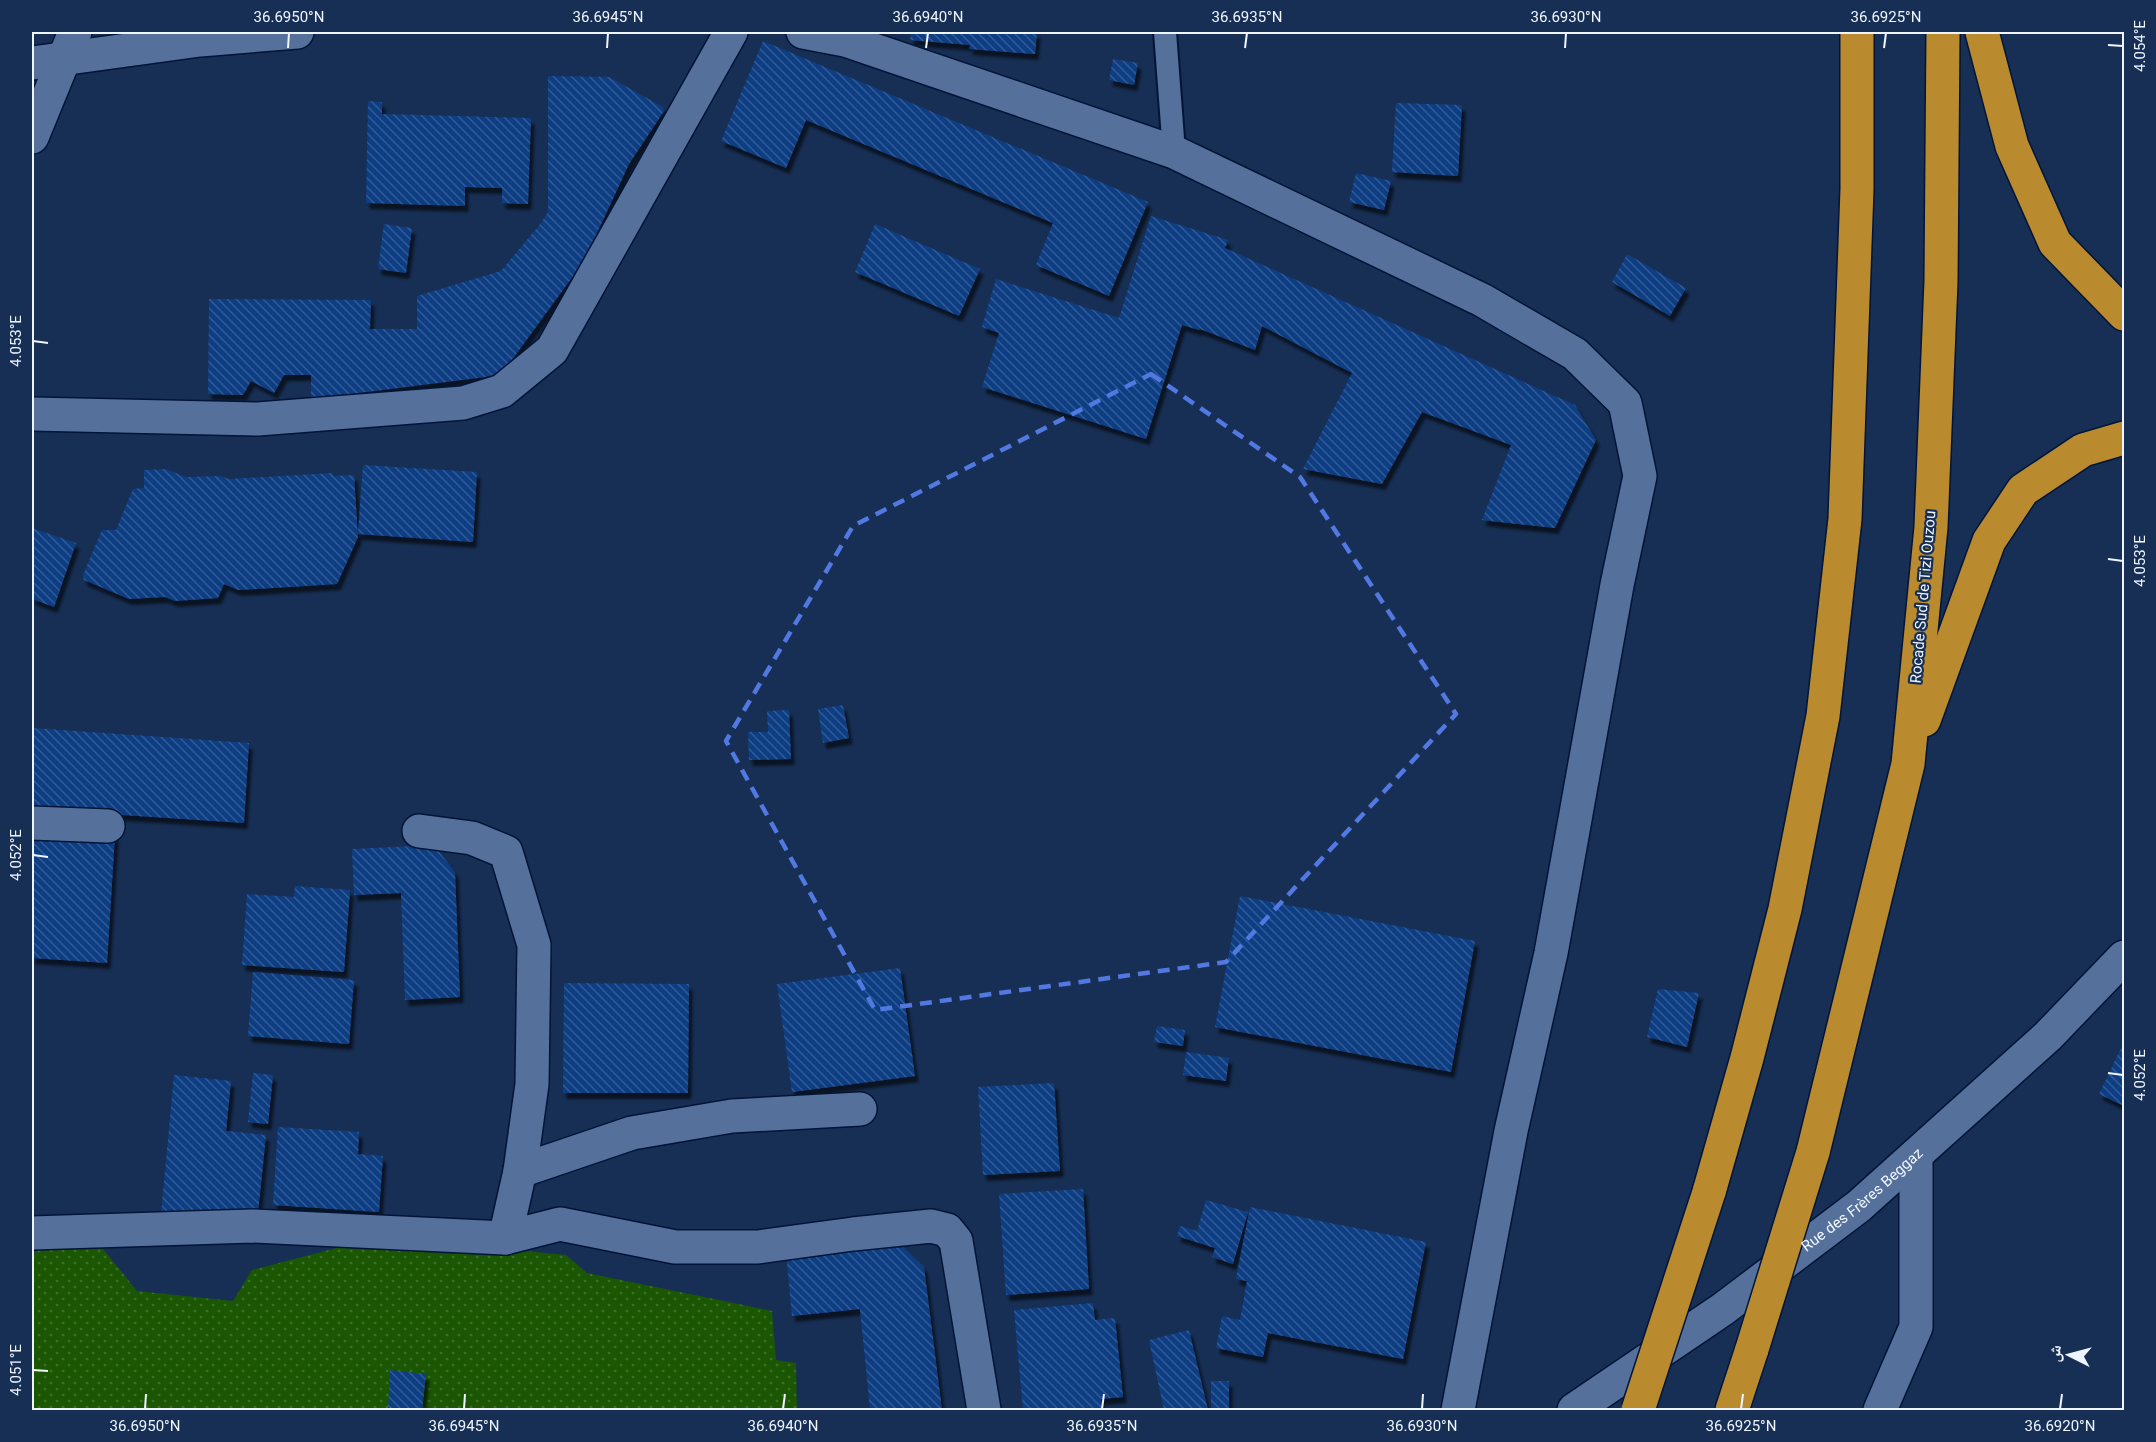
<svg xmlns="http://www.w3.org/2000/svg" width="2156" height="1442" font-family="Roboto,'Noto Naskh Arabic',sans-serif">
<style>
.grass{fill:url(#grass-dots)}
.building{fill:url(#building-back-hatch);filter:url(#shadow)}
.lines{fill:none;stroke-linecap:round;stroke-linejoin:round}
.service-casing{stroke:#021538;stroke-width:26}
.minor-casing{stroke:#021538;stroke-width:36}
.tertiary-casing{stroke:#021538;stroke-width:36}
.motorway-casing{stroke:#021538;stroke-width:36}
.service{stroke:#55709a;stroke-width:22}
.minor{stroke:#55709a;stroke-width:33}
.tertiary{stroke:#55709a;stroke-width:33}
.motorway{stroke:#ba8a2e;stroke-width:33}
.motorway-bridge-casing{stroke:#021538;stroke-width:36;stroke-linecap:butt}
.motorway-bridge{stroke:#ba8a2e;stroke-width:33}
.marked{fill:none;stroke:#5278e2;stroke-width:4.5;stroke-dasharray:12 8;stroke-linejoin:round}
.ticks{fill:none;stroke:#eff5ff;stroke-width:2}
.labels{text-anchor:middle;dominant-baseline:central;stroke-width:4.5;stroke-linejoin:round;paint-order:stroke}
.street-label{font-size:15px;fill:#eff5ff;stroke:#172f54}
.neatline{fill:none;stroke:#eff5ff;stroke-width:2}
.ticks-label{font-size:15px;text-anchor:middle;fill:#eff5ff}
</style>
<defs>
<pattern id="grass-dots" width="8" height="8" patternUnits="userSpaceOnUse" patternTransform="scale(1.5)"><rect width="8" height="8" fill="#1b5603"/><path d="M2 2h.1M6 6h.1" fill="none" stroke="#3c6f29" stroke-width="1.8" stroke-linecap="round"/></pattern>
<pattern id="building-back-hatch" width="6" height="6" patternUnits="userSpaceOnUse" patternTransform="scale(1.5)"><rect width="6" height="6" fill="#103d82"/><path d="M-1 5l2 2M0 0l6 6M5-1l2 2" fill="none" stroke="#335a95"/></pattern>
<filter id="shadow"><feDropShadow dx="3.5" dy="6" stdDeviation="1.5" flood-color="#0009"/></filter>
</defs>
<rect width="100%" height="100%" fill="#172f54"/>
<polygon class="grass" points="37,1236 95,1239 137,1291 233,1301 252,1270 352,1244 493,1252 525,1251 566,1255 587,1273 772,1311 776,1360 796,1363 797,1410 32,1410 32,1269"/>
<g class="building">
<polygon points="911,32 1037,32 1035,54 969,49 970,45 910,40"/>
<polygon points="763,41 1148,202 1109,296 1036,265 1053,223 806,120 786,168 721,141"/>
<polygon points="1113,59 1138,63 1134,85 1109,80"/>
<polygon points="548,76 609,77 663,107 664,111 629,164 584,261 501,375 311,399 311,375 284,375 274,393 251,381 243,395 208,394 209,299 371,300 370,329 417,329 417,296 501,271 541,223 548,212"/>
<polygon points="368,101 382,102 382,114 531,118 528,204 502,203 502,188 465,187 465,206 366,203"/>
<polygon points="1396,103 1462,105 1458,176 1392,172"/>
<polygon points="1356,173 1391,181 1384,210 1349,202"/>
<polygon points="1151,216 1228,240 1225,248 1575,405 1596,440 1555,528 1482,520 1511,445 1422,412 1382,484 1303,469 1352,373 1262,326 1255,350 1200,329 1199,330 1182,325 1146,439 982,387 999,333 982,327 996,279 1119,318"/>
<polygon points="384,224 412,228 406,273 378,269"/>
<polygon points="875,224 980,269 959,316 855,272"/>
<polygon points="1627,254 1686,288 1670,316 1612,282"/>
<polygon points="363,465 477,472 473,542 358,534"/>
<polygon points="166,469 186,477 220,476 229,479 333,473 333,476 354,475 358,537 337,584 238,590 224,584 218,598 175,601 165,597 129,599 84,580 83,575 102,530 116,530 133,489 144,488 144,470"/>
<polygon points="32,528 76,543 54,607 32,599"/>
<polygon points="843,705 849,738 823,743 818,709"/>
<polygon points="789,710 791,759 749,760 748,732 768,732 767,711"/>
<polygon points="32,728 249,743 244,823 32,809"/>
<polygon points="32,829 115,835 107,963 32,958"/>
<polygon points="434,845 455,872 460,997 405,1000 401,893 354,895 352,849"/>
<polygon points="295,886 350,890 344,972 242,965 247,894 294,897"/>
<polygon points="1240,896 1475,941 1451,1072 1215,1027"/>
<polygon points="900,968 915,1076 792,1092 777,984"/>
<polygon points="253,972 354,980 349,1044 248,1036"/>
<polygon points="564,983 689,984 688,1093 563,1093"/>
<polygon points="1658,989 1699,993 1687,1047 1647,1037"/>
<polygon points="1157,1026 1185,1030 1183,1046 1154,1042"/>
<polygon points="2124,1042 2124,1106 2099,1094"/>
<polygon points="1186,1052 1229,1058 1226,1081 1183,1075"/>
<polygon points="253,1073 273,1075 268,1124 248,1122"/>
<polygon points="174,1075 231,1081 226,1131 266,1135 257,1223 161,1214"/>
<polygon points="1054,1083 1060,1171 983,1175 978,1087"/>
<polygon points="278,1127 359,1132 358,1154 383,1156 379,1212 273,1205"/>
<polygon points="1083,1189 1089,1289 1006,1295 999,1194"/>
<polygon points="1206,1200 1248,1212 1233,1264 1212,1257 1215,1248 1177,1236 1180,1226 1197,1231"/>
<polygon points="1250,1207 1426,1242 1403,1359 1268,1333 1263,1357 1216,1348 1222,1316 1240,1320 1247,1281 1236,1279"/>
<polygon points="897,1241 924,1267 942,1410 870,1410 860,1309 792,1316 786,1252"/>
<polygon points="1093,1303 1095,1320 1115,1318 1123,1397 1101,1399 1102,1410 1023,1410 1014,1310"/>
<polygon points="1189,1330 1208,1410 1164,1410 1149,1340"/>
<polygon points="390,1370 426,1374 422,1410 388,1410"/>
<polygon points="1211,1381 1229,1381 1229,1408 1275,1408 1275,1410 1211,1410"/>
</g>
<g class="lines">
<defs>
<polyline id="service" points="1165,32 1174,152"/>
<g id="minor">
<polyline points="803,32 845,40 1174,152 1482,300 1575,354 1625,403 1640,476 1617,585 1551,953 1511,1131 1458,1410"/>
<polyline points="32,63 200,40 297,32"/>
<polyline points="32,137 75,32"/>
<polyline points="32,414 258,419 463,403 502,391 552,350 731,32"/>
<polyline points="32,823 108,826"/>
<polyline points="419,831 472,838 506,852 534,945 532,1084 520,1171 505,1238"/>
<polyline points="520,1171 632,1133 732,1116 860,1109"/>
<polyline points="32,1233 252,1226 505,1238 560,1224 675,1247 758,1247 853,1234 931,1226 947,1230 956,1241 984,1410"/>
</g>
<g id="tertiary">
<path id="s1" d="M1574,1410L1723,1309L1859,1206L2048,1036L2124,957"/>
<polyline points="1880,1410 1916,1327 1916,1155"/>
</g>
<g id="motorway">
<polyline points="1982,32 2012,146 2055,243 2124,314"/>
<polyline points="1924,720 1989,541 2023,490 2083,450 2124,438"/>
<polyline points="1813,1152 1908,764 1931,527 1941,281 1943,32"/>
<polyline points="1709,1192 1747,1058 1785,909 1823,716 1845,519 1857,189 1857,32"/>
<polyline points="1732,1410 1752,1349"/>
</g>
</defs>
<use href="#service" class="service-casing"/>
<use href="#minor" class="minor-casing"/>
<use href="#tertiary" class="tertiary-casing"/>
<use href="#motorway" class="motorway-casing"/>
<use href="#service" class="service"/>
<use href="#minor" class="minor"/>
<use href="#tertiary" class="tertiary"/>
<use href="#motorway" class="motorway"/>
<defs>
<g id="motorway-bridge">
<polyline points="1752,1349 1813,1152"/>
<polyline points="1638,1410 1709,1192"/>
</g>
</defs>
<use href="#motorway-bridge" class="motorway-bridge-casing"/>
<use href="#motorway-bridge" class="motorway-bridge"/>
</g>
<path class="marked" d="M1151,374L1300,477L1456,714L1226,962L875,1010L726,741L853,526Z"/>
<path class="ticks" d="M2108,45L2123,46M288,48L289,33M607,48L608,33M926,48L928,33M1245,48L1247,33M1565,48L1566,33M1884,48L1886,33M33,341L48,343M2108,559L2123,561M33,855L48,857M2108,1073L2123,1075M33,1370L48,1371M145,1409L146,1394M464,1409L465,1394M783,1409L785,1394M1102,1409L1104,1394M1422,1409L1423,1394M1741,1409L1743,1394M2060,1409L2062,1394"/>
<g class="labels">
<g class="street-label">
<text transform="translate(1923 597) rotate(-85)">Rocade Sud de Tizi Ouzou</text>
<text stroke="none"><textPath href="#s1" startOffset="357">Rue des Frères Beggaz</textPath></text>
</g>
</g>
<rect width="2156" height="1442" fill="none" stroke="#172f54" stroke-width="66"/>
<g transform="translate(2069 1355) rotate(276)" stroke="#172f54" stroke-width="4.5" paint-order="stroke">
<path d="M0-4.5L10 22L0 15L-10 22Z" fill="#eff5ff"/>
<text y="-9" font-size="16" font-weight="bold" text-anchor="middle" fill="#eff5ff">ش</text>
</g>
<rect x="33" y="33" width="2090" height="1376" class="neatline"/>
<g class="ticks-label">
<text x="289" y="22">36.6950°N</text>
<text x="608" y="22">36.6945°N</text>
<text x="928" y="22">36.6940°N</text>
<text x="1247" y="22">36.6935°N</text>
<text x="1566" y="22">36.6930°N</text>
<text x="1886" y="22">36.6925°N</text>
<text transform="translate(2140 46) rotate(-90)" y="5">4.054°E</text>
<text transform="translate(16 341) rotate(-90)" y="5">4.053°E</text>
<text transform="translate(2140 561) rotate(-90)" y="5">4.053°E</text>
<text transform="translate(16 855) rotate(-90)" y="5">4.052°E</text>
<text transform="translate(2140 1075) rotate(-90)" y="5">4.052°E</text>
<text transform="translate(16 1370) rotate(-90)" y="5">4.051°E</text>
<text x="145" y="1431">36.6950°N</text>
<text x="464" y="1431">36.6945°N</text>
<text x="783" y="1431">36.6940°N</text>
<text x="1102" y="1431">36.6935°N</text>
<text x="1422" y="1431">36.6930°N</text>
<text x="1741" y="1431">36.6925°N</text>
<text x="2060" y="1431">36.6920°N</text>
</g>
</svg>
